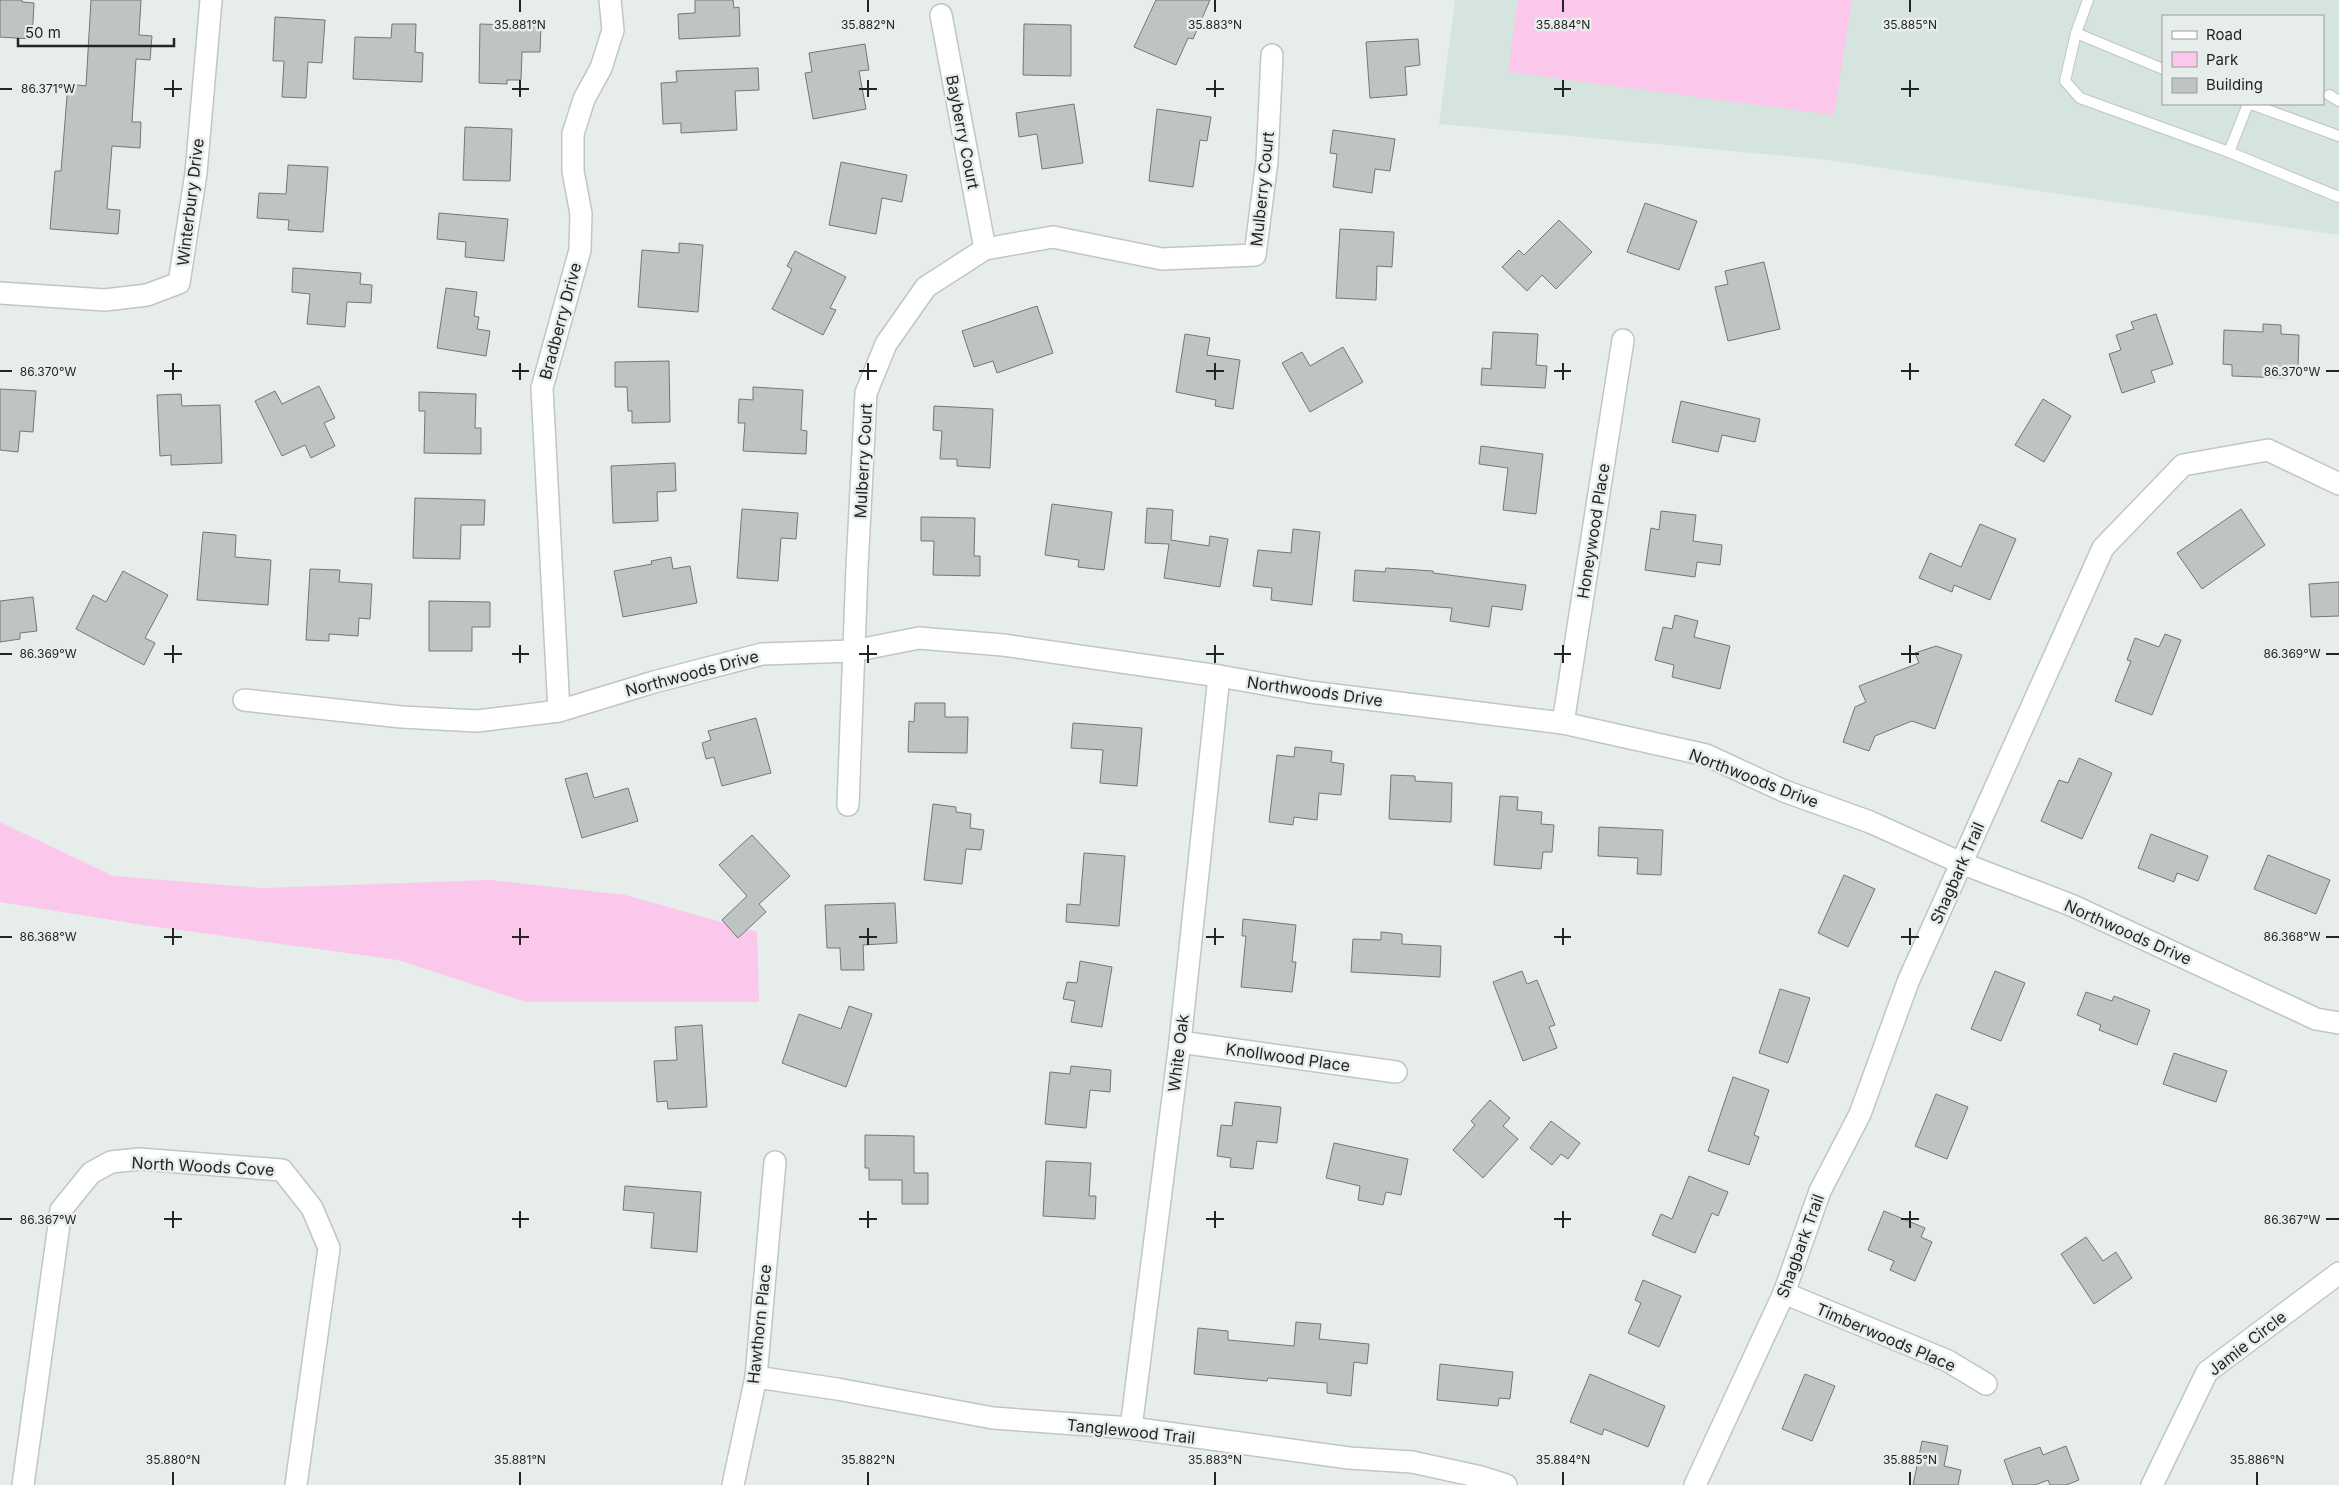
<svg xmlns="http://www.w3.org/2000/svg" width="2339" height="1485" font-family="Inter,sans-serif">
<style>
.built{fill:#d5e4df;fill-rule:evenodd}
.green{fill:#fbc7eb}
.building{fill:#bec4c2;stroke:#737876}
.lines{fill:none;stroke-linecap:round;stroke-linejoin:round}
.service-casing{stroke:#c0c6c4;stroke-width:12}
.minor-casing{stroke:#c0c6c4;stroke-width:24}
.service{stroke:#fff;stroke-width:10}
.minor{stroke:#fff;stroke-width:21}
.ticks{fill:none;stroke:#232524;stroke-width:2}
.labels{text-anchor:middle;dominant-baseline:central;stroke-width:5;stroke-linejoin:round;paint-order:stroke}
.street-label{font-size:16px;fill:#232524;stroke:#e7edeb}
.ticks-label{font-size:12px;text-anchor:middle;fill:#232524;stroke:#e7edeb;stroke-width:5;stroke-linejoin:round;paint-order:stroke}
</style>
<rect width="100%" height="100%" fill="#e7edeb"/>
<path class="built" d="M1455,0H2339V235L1828,160L1439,124ZM2163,16H2323V104H2163Z"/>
<g class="green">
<polygon points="1518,0 1852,0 1834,115 1508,72"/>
<polygon points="0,822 113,876 263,888 490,880 625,895 757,932 759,1002 526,1002 398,960 143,925 0,902"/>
</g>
<g class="building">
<polygon points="0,0 22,0 22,2 34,3 32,39 0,37"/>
<polygon points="91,0 141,0 139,35 152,36 150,60 136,59 132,122 141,122 140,148 112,146 107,209 120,210 118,234 50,229 55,171 61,171 68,84 86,86"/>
<polygon points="695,0 733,0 734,8 739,7 740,36 679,39 678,14 695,13"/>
<polygon points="1156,0 1210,0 1193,39 1188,38 1176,65 1134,47"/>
<polygon points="275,17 325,20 322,63 308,62 306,98 282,97 284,61 273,61"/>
<polygon points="392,24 416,24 415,52 423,53 422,82 353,79 355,37 391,38"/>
<polygon points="480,24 541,26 540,52 522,52 521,80 507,80 507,84 479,83"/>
<polygon points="1024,24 1071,25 1071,76 1023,75"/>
<polygon points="1418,39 1420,65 1405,67 1407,95 1370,98 1366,42"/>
<polygon points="865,44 869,70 859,71 866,109 813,119 805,73 812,72 809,53"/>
<polygon points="758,68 759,90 735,91 737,130 681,133 681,123 663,124 661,83 677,82 676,71"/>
<polygon points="1074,104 1083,163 1042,169 1037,134 1019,137 1016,113"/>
<polygon points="1157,109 1211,117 1207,141 1200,140 1193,187 1149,181"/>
<polygon points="465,127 512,129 510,181 463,180"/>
<polygon points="1333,130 1395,139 1390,171 1375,169 1372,193 1333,187 1337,154 1330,153"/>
<polygon points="841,162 907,175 902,202 882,198 876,234 829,225"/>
<polygon points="288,165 328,167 323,232 288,230 289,220 257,218 259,193 286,194"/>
<polygon points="1645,203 1697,221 1679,270 1627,252"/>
<polygon points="439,213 508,219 504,261 465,257 466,242 437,239"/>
<polygon points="1559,220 1592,252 1556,289 1542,275 1527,291 1502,267 1519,250 1524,255"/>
<polygon points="1340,229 1394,232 1392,267 1377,266 1376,300 1336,298"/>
<polygon points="679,243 703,245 698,312 638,307 642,250 679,253"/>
<polygon points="795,251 846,277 830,308 836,310 823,335 772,309 792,269 787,266"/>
<polygon points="1764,262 1780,329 1728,341 1715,287 1728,284 1725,271"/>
<polygon points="293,268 361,273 360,284 372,285 371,303 347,302 345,327 307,324 310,294 292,292"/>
<polygon points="446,288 477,292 474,316 479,317 477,329 490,331 486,356 437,348"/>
<polygon points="1037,306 1053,353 997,373 993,361 974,367 962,331"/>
<polygon points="2156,314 2173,364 2151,371 2155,382 2122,393 2109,354 2121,350 2116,335 2134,329 2131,322"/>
<polygon points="2263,324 2281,325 2281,334 2299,335 2298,368 2285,368 2284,378 2232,376 2232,365 2223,364 2224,330 2263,332"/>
<polygon points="1493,332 1538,334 1536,365 1547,366 1545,388 1481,385 1482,368 1491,369"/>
<polygon points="1185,334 1210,338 1207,355 1240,360 1233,409 1215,406 1216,400 1176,392"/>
<polygon points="1343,347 1363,382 1310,412 1282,363 1302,352 1310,366"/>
<polygon points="669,361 670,422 632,423 632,411 628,411 627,387 615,387 615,362"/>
<polygon points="319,386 335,418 324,423 335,446 311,458 305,445 282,456 255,401 275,391 282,404"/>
<polygon points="753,387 803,390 801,430 807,431 806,454 743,451 745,423 738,423 739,399 753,400"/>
<polygon points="0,389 36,391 33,432 20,431 18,452 0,450"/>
<polygon points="419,392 476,394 475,428 481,428 481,454 424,453 425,411 419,411"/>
<polygon points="181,394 182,406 220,405 222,463 171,465 171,455 160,456 157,395"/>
<polygon points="2043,399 2071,416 2044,462 2015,445"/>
<polygon points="1681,401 1760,419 1755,442 1722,435 1718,452 1672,442"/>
<polygon points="934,406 993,409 990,468 957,466 957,459 940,459 942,431 933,430"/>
<polygon points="1481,446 1543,454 1536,514 1503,510 1508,468 1479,464"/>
<polygon points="675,463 676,491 657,492 658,521 613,523 611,466"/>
<polygon points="415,498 485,500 484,525 461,525 460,559 413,558"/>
<polygon points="1052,504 1112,512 1104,570 1078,567 1079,560 1045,555"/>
<polygon points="1147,508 1173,510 1171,540 1209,546 1210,536 1228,539 1220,587 1164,578 1169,544 1145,543"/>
<polygon points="742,509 798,513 796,539 781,538 778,581 737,578"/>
<polygon points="2241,509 2265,545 2202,589 2177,553"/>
<polygon points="1661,511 1696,515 1693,541 1722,545 1720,565 1697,562 1695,577 1645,570 1651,528 1659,530"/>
<polygon points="921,517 975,518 974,556 980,556 980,576 933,575 934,541 921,541"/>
<polygon points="1980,524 2016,539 1990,600 1954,585 1952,592 1919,578 1930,553 1961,567"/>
<polygon points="1293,529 1320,532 1312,605 1271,600 1272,588 1253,586 1258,550 1291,553"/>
<polygon points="203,532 236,535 235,557 271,560 268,605 197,600"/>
<polygon points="671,557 673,569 690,566 697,603 623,617 614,571 652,564 651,561"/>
<polygon points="1386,568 1433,571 1433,573 1526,585 1522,610 1492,606 1489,627 1450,621 1452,608 1353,601 1355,570 1385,572"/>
<polygon points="310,569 340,570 339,582 372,584 370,619 359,618 358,636 329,634 329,641 306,640"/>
<polygon points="123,571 168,595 145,638 155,643 144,665 76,629 93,595 106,602"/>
<polygon points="2339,582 2339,616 2311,617 2309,584"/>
<polygon points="33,597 37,631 20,633 20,639 0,642 0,601"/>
<polygon points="429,601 490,602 490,627 472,627 472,651 429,651"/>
<polygon points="1675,615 1698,621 1694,637 1730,646 1720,689 1672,677 1674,665 1655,660 1663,627 1672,629"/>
<polygon points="2165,634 2181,640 2152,715 2115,701 2131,661 2127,660 2135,638 2159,647"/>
<polygon points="1936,646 1962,655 1935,729 1912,721 1875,736 1869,751 1843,742 1855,707 1866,702 1859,686 1919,663 1915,653"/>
<polygon points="915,703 945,703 945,717 968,717 967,753 908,752 909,721 914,722"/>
<polygon points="756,718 771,773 722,786 714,757 706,759 702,743 711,740 708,731"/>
<polygon points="1073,723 1142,728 1137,786 1100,783 1103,750 1071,748"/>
<polygon points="1295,747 1332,751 1331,762 1344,764 1341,795 1319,793 1317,820 1294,817 1293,825 1269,822 1277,755 1294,757"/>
<polygon points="2079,758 2112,773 2082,839 2041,821 2059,780 2068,783"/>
<polygon points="587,773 594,798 628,788 638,821 582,838 565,779"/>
<polygon points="1391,775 1415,776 1415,781 1452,783 1451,822 1389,819"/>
<polygon points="1500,796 1518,797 1517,810 1542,812 1541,824 1554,825 1552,852 1543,852 1541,869 1494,865"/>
<polygon points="933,804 956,807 956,812 971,814 970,828 984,830 981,850 966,849 962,884 924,880"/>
<polygon points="1599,827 1663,830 1661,875 1637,874 1638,858 1598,856"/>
<polygon points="2151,834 2208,856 2198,881 2177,873 2174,882 2138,868"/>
<polygon points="752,835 790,876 759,904 766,912 738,938 722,920 747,896 719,865"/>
<polygon points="1084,853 1125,856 1119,926 1066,922 1067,904 1080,905"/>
<polygon points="2268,855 2330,880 2316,914 2254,889"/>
<polygon points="1844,875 1875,889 1848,947 1818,933"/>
<polygon points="895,903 897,943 863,945 864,970 841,970 840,948 827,948 825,905"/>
<polygon points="1243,919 1296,925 1292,962 1296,962 1292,992 1241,987 1246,936 1242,936"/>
<polygon points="1381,932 1402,934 1402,944 1441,946 1440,977 1351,972 1353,939 1381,940"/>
<polygon points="1080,961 1112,967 1102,1027 1071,1022 1075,1001 1063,999 1067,982 1077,983"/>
<polygon points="1522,971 1527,984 1537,980 1555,1025 1549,1027 1557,1048 1523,1061 1493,982"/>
<polygon points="1995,971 2025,983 2001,1041 1971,1029"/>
<polygon points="1780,989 1810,998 1788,1063 1759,1053"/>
<polygon points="2086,992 2112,1001 2114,996 2150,1010 2137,1045 2099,1030 2101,1025 2077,1015"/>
<polygon points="849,1006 872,1014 846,1087 782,1063 799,1014 841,1029"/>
<polygon points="702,1025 707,1107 668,1109 667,1101 657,1102 654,1061 677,1060 675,1027"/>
<polygon points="2174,1053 2227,1071 2216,1102 2163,1084"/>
<polygon points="1071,1066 1111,1070 1110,1092 1090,1090 1086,1128 1045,1124 1050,1072 1070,1074"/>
<polygon points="1733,1077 1769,1090 1754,1135 1759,1137 1749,1165 1708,1151"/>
<polygon points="1936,1094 1968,1107 1947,1159 1915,1146"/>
<polygon points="1490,1100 1510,1118 1503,1126 1518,1139 1483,1178 1453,1150 1475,1125 1471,1121"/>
<polygon points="1235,1102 1281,1107 1277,1143 1257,1141 1253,1169 1230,1167 1231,1158 1217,1156 1221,1125 1232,1126"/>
<polygon points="1551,1121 1580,1143 1568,1159 1561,1154 1552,1165 1530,1148"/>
<polygon points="865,1135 914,1136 914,1173 928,1173 928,1204 902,1204 902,1180 869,1180 869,1168 865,1168"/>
<polygon points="1334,1143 1408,1159 1401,1195 1386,1192 1383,1205 1358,1200 1360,1186 1326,1178"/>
<polygon points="1046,1161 1091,1163 1089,1196 1096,1196 1095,1219 1043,1216"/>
<polygon points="1689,1176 1728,1192 1718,1216 1712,1213 1695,1253 1652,1235 1661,1214 1672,1219"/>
<polygon points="625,1186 701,1192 697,1252 651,1248 654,1213 623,1210"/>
<polygon points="1884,1211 1925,1228 1921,1237 1932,1242 1915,1281 1890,1270 1894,1261 1868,1250"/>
<polygon points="2086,1237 2103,1261 2116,1252 2132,1278 2094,1304 2061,1254"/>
<polygon points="1643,1280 1681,1296 1659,1347 1628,1333 1641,1303 1635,1300"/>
<polygon points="1296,1322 1321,1324 1319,1339 1369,1344 1367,1364 1354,1362 1351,1396 1327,1393 1327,1383 1268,1378 1267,1381 1194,1374 1198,1328 1228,1331 1228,1340 1294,1346"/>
<polygon points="1440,1364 1513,1372 1510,1399 1499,1398 1498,1406 1437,1400"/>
<polygon points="1590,1374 1665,1406 1648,1447 1604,1429 1602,1435 1570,1422"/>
<polygon points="1805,1374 1835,1386 1812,1441 1782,1429"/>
<polygon points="1922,1441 1948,1446 1944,1466 1961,1470 1958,1485 1913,1485"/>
<polygon points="2066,1446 2079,1480 2066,1485 2050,1485 2048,1480 2035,1485 2013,1485 2004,1460 2040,1447 2043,1455"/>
</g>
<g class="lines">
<defs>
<g id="service">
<polyline points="2088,0 2076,33 2065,81 2080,98 2229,152 2248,104"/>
<polyline points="2076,33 2163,69"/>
<polyline points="2329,95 2339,101"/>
<polyline points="2251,104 2339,136"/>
<polyline points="2229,152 2339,197"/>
</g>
<g id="minor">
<polyline points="941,15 985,249"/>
<polyline points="0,293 105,300 147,295 179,283 196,173 211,0"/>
<polyline points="244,700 402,717 477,721 559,711 654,682 762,654 853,651 919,638 1003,645 1219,676 1310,692 1563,723 1706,755 1784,791 1870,822 1961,863 2071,905 2316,1019 2339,1023"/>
<polyline points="559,711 542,388 580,250 581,214 573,171 573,134 584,99 601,68 613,30 610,0"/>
<polyline points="1563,723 1623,340"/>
<polyline points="848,805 857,568 866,393 886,344 926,287 985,249 1053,237 1162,259 1255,255 1267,161 1272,55"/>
<polyline points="1180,1042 1396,1072"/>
<polyline points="1784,1293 1948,1361 1986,1384"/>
<polyline points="756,1377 837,1389 993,1418 1131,1428 1349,1458 1412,1462 1481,1477 1506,1485"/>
<polyline points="1131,1428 1180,1042 1219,676"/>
<polyline points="23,1485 61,1210 91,1173 111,1162 139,1159 282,1170 312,1208 329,1248 296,1485"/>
<polyline points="733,1485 756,1377 775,1162"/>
<polyline points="1695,1485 1784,1293 1820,1191 1860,1114 1908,982 2103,548 2183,465 2268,450 2339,484"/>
<polyline points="2152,1485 2207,1372 2339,1273"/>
</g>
</defs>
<use href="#service" class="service-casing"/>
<use href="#minor" class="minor-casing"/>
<use href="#service" class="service"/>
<use href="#minor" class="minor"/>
</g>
<path class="ticks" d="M520,0V12M868,0V12M1215,0V12M1563,0V12M1910,0V12M173,80V97M520,80V97M868,80V97M1215,80V97M1563,80V97M1910,80V97M0,89H12M164,89H182M512,89H529M859,89H877M1206,89H1224M1554,89H1571M1901,89H1919M173,363V380M520,363V380M868,363V380M1215,363V380M1563,363V380M1910,363V380M0,371H12M164,371H182M512,371H529M859,371H877M1206,371H1224M1554,371H1571M1901,371H1919M2326,371H2339M173,645V663M520,645V663M868,645V663M1215,645V663M1563,645V663M1910,645V663M0,654H12M164,654H182M512,654H529M859,654H877M1206,654H1224M1554,654H1571M1901,654H1919M2326,654H2339M173,928V945M520,928V945M868,928V945M1215,928V945M1563,928V945M1910,928V945M0,937H12M164,937H182M512,937H529M859,937H877M1206,937H1224M1554,937H1571M1901,937H1919M2326,937H2339M173,1211V1228M520,1211V1228M868,1211V1228M1215,1211V1228M1563,1211V1228M1910,1211V1228M0,1219H12M164,1219H182M512,1219H529M859,1219H877M1206,1219H1224M1554,1219H1571M1901,1219H1919M2326,1219H2339M173,1472V1485M520,1472V1485M868,1472V1485M1215,1472V1485M1563,1472V1485M1910,1472V1485M2257,1472V1485"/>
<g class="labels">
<g class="street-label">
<text transform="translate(963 132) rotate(79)">Bayberry Court</text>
<text transform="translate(1262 189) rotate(-84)">Mulberry Court</text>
<text transform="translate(190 202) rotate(-83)">Winterbury Drive</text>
<text transform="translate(560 321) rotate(-75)">Bradberry Drive</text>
<text transform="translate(863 461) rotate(-87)">Mulberry Court</text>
<text transform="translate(1593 531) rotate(-81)">Honeywood Place</text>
<text transform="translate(692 673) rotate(-15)">Northwoods Drive</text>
<text transform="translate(1315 691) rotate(8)">Northwoods Drive</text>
<text transform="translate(1754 778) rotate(21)">Northwoods Drive</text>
<text transform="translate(1957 873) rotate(-66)">Shagbark Trail</text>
<text transform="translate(2128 932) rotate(24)">Northwoods Drive</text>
<text transform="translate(1178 1053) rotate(-83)">White Oak</text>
<text transform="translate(1288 1057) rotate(8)">Knollwood Place</text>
<text transform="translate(203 1166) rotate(3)">North Woods Cove</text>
<text transform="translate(1800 1246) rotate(-70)">Shagbark Trail</text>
<text transform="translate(759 1324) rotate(-84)">Hawthorn Place</text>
<text transform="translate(1886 1337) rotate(23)">Timberwoods Place</text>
<text transform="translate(2247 1343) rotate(-38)">Jamie Circle</text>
<text transform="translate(1131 1431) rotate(6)">Tanglewood Trail</text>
</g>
</g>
<g class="ticks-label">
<text x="520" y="29">35.881°N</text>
<text x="868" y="29">35.882°N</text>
<text x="1215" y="29">35.883°N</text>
<text x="1563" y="29">35.884°N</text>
<text x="1910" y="29">35.885°N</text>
<text x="48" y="93">86.371°W</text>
<text x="2292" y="376">86.370°W</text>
<text x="48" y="376">86.370°W</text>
<text x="2292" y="658">86.369°W</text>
<text x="48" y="658">86.369°W</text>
<text x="2292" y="941">86.368°W</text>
<text x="48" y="941">86.368°W</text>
<text x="48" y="1224">86.367°W</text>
<text x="2292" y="1224">86.367°W</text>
<text x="173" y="1464">35.880°N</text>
<text x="520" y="1464">35.881°N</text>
<text x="868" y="1464">35.882°N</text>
<text x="1215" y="1464">35.883°N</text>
<text x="1563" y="1464">35.884°N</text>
<text x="1910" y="1464">35.885°N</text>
<text x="2257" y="1464">35.886°N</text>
</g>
<rect x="2162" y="15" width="162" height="90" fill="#e7edeb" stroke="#999d9b"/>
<rect x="2172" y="31" width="25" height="8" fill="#ffffff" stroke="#999d9b"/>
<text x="2206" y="40" font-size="15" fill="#232524">Road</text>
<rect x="2172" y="52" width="25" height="15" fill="#fbc7eb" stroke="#999d9b"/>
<text x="2206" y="65" font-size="15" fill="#232524">Park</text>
<rect x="2172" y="78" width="25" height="15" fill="#bec4c2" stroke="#999d9b"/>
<text x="2206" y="90" font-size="15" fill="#232524">Building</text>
<path d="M18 38v8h156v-8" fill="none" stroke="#232524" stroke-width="2.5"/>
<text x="25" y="38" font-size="15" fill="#232524" stroke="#e7edeb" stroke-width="4" paint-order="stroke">50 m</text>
</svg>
